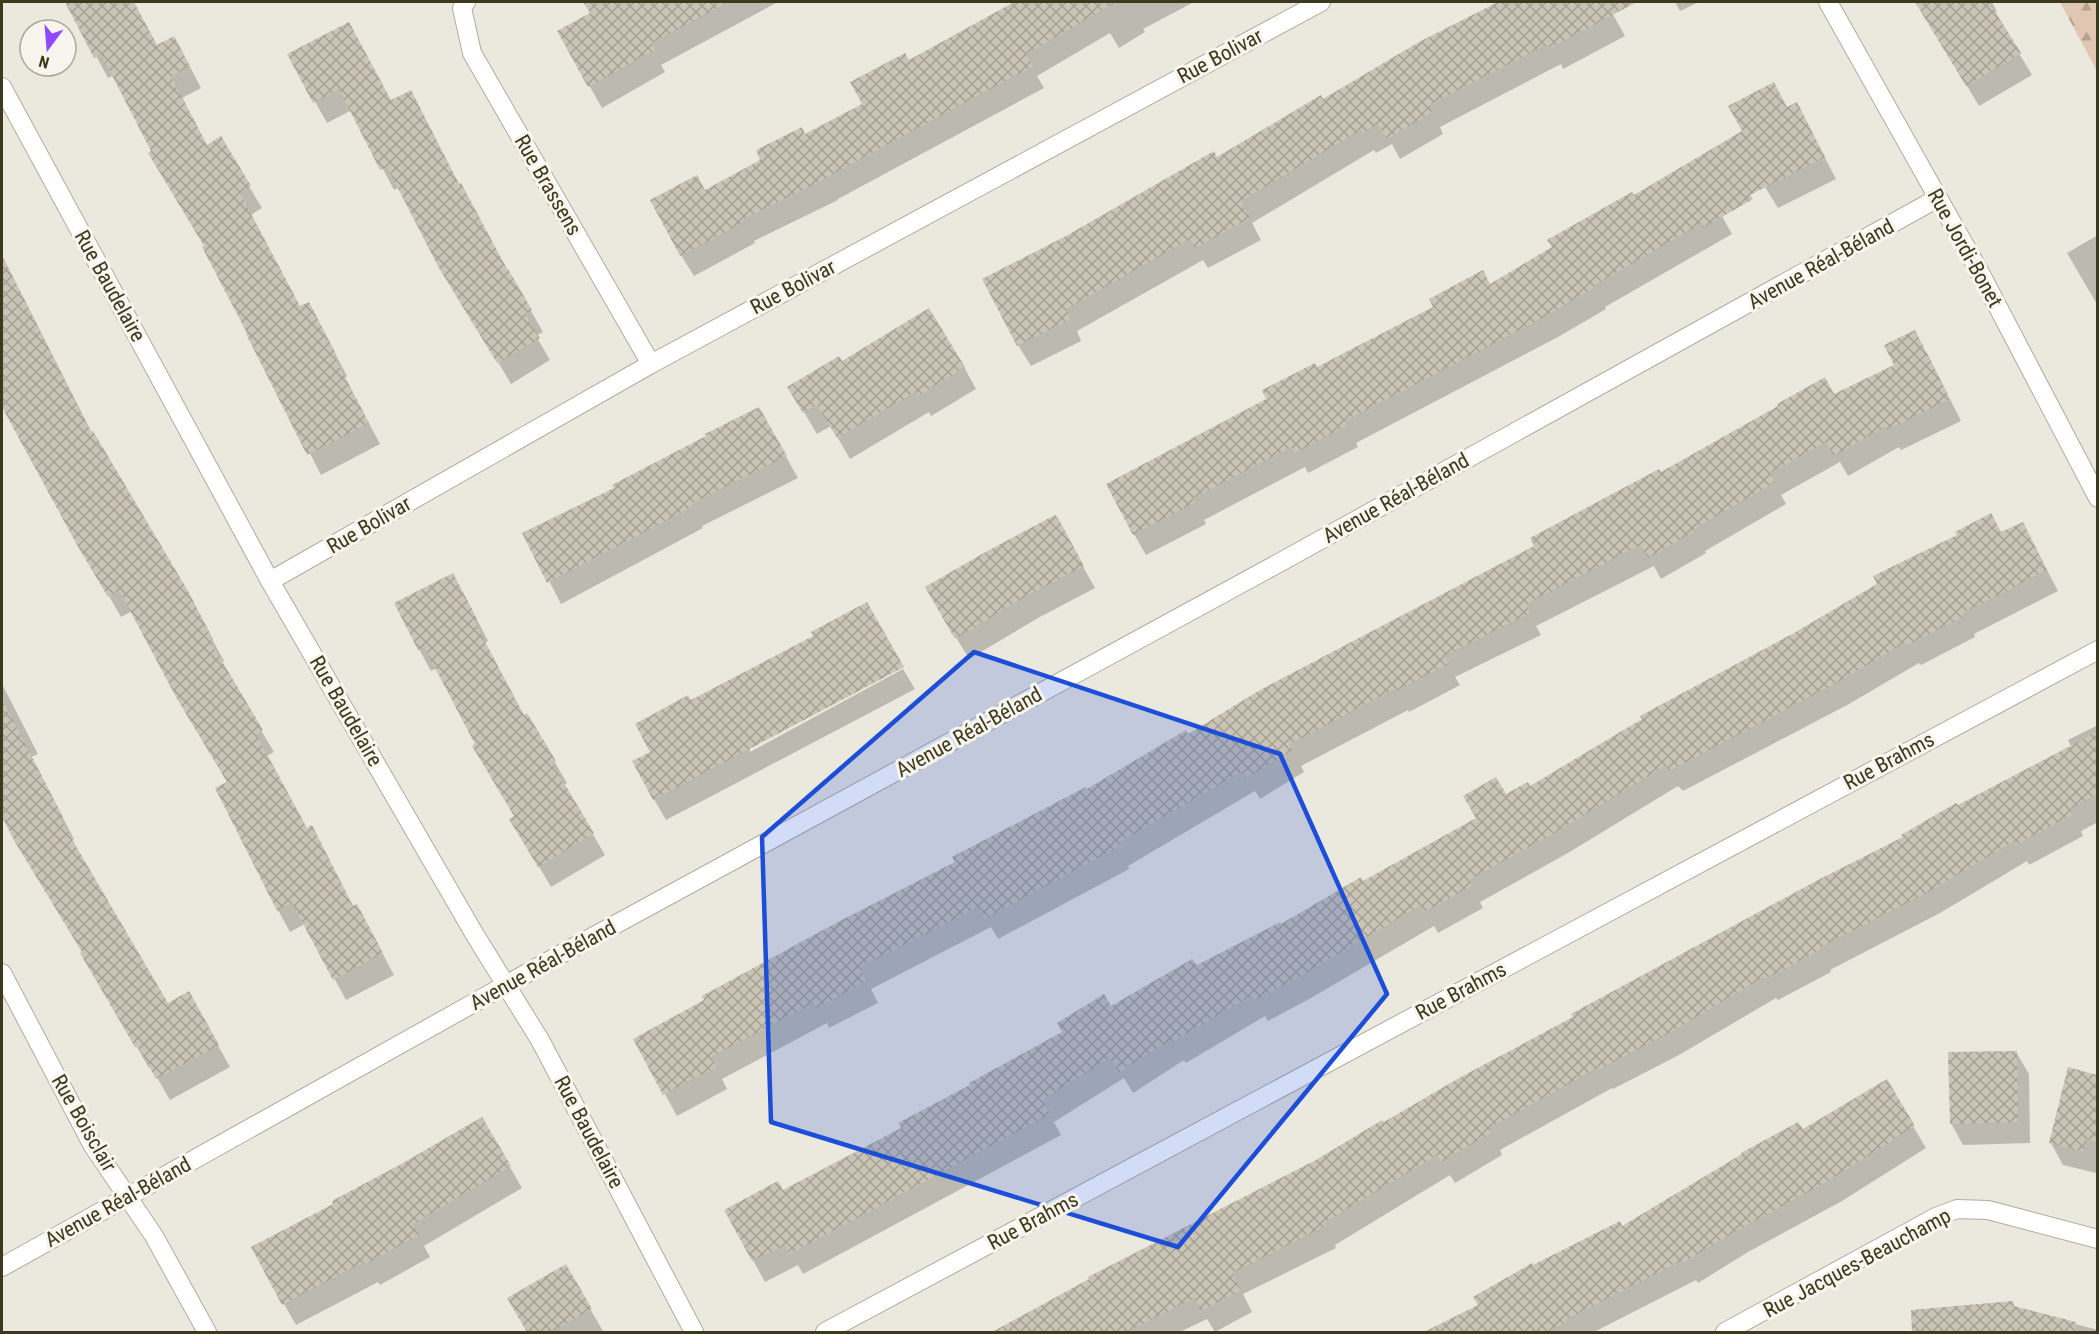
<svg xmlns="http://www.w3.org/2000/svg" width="2099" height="1334" font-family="'Roboto Condensed',sans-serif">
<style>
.forest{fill:url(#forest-firs)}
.shadow{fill:#0003}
.building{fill:url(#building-cross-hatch)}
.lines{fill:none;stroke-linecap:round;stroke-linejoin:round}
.street-casing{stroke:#b0ac9c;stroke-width:20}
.street{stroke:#fff;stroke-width:18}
.marked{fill:#1d4ed8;fill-opacity:0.2;stroke:#1d4ed8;stroke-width:4.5;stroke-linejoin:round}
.labels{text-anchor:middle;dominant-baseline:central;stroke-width:6;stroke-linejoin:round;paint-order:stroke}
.street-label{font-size:21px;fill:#3d391d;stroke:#f8f5ee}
</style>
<defs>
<pattern id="forest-firs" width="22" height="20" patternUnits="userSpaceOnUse" patternTransform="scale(1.5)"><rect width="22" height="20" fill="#e0c6b3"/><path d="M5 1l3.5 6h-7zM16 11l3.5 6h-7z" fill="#b7a291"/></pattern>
<pattern id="building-cross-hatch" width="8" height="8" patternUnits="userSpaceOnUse" patternTransform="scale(1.5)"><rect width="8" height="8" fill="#c9c4b6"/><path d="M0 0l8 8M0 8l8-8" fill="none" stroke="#a4a093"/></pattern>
</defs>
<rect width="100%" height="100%" fill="#ebe8de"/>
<polygon class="forest" points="2060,2 2097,2 2097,71"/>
<g class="shadow">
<polygon points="67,2 133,2 157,46 186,59 201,88 182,98 207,146 220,138 262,208 251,215 300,308 320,325 347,376 345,378 380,444 321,475 205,247 114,75 108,78"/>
<polygon points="590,2 778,2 661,65 665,72 602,108 559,32 592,14 586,4"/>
<polygon points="1019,2 1194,2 1143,29 1145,32 1119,48 1110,33 1037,76 1044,88 838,199 838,200 754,241 755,243 694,276 681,255 705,191 864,105 909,61"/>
<polygon points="1499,2 1606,2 1625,36 1563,69 1561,64 1440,127 1443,134 1400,159 1392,144 1376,153 1374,150 1252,223 1261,240 1208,268 1203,260 1077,331 1081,341 1031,366 1018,345 1217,159 1322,101 1420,43"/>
<polygon points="1675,2 1699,2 1680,11"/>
<polygon points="1917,2 1992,2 1997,12 1995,13 2032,75 1979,106"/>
<polygon points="289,55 391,101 459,185 543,332 536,336 550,360 511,384 442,267 400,187 394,190 352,110 327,123"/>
<polygon points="1788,109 1808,125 1836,179 1778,208 1765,187"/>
<polygon points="1704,184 1732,234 1605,307 1606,309 1558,337 1356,443 1358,447 1308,473 1305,467 1204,520 1206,524 1146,555 1134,534 1268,399 1316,369 1490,286 1633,197"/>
<polygon points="2098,235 2098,306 2067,253"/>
<polygon points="2,265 23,297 92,433 199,615 224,661 221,663 274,752 267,756 307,830 354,908 369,928 394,975 346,1000 305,924 290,932 278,910 229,783 132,611 121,617 21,442 2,404 2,384 5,382 2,375"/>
<polygon points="1927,353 1961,421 1901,450 1899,447 1848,476 1840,462 1781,495 1786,504 1705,551 1706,553 1661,579 1654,566 1536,626 1541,635 1455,677 1460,685 1409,712 1408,710 1301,766 1304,772 1260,799 1255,791 1128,866 1129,869 998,939 991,927 871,989 878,1003 829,1028 827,1023 722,1079 727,1089 677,1116 635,1040 1187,736 1536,547 1661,474"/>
<polygon points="842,363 964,367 976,389 931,416 929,412 850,459 831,426 817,434 789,387"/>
<polygon points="771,430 798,478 702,526 703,528 561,604 525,534 616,488 708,436"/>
<polygon points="1055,517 1095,588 1038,618 969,659 927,588"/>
<polygon points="2002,534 2034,545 2058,591 1974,634 1975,637 1921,665 1919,663 1849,704 1683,791 1678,786 1568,853 1480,902 1483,908 1438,933 1434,926 1311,998 1268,1021 1265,1016 1186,1063 1184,1060 1133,1093 1124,1078 1054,1122 1061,1135 803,1274 798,1265 765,1282 726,1211 783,1192 903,1129 1110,1008 1281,926 1362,883 1478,819 1505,796 1530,788"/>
<polygon points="465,596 488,641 485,643 524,717 527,715 567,783 564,785 605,855 551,887 524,841 516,817 437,668 431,671 419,649"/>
<polygon points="867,604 750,748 750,752 903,669 915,689 666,820 654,799 652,752 691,702 815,637"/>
<polygon points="2,684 38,754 31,757 74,839 71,841 167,1005 189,993 230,1067 170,1100 151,1067 149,1068 2,814"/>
<polygon points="2098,725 2098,822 2081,831 2083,836 2029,865 2027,861 1940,913 1830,970 1831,972 1778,1000 1776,998 1679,1055 1613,1089 1612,1088 1500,1150 1502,1155 1455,1183 1450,1175 1335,1245 1336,1248 1243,1294 1252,1312 1215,1332 1207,1319 1180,1332 995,1332 1316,1161 1957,807 2072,748 2068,740"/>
<polygon points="2016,1052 2029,1074 2030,1143 1963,1145 1951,1123"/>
<polygon points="2069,1069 2098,1076 2098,1166 2096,1173 2063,1165 2051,1143"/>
<polygon points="1886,1081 1926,1148 1842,1201 1748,1252 1698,1283 1696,1280 1594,1332 1428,1332 1480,1305 1533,1267 1622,1227 1802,1131"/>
<polygon points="482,1119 522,1188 424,1246 430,1257 380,1285 378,1282 296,1325 284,1304 335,1204"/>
<polygon points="565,1266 603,1331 528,1332 509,1299"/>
<polygon points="2012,1303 2015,1308 2098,1330 2098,1332 1945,1332 1943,1309"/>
</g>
<g class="building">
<polygon points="65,2 134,2 157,45 174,36 190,66 171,76 207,145 221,136 251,186 240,193 300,306 309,302 336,354 334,356 369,423 307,455 246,334 247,333 202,247 204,246 148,153 151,151 101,54 94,58"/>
<polygon points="583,2 729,2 651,43 655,50 588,87 557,31 590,13"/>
<polygon points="1014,2 1116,2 1026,54 1033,66 827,177 827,178 743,219 744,222 680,256 650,200 697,175 705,190 760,160 756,150 802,127 805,134 862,104 850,82 905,53 909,60"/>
<polygon points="1498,2 1637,2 1550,48 1547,44 1429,105 1432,112 1387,139 1378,124 1363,133 1361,130 1241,201 1250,218 1195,248 1190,239 1066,309 1070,319 1017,346 982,279 1066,236 1214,151 1217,157 1321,95 1323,99 1419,42"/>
<polygon points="1915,2 1989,2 2021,53 1966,86"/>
<polygon points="349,22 391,100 411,90 459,184 461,183 507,269 508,269 532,310 525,314 540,338 497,363 439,268 387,167 380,170 339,89 313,103 287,54"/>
<polygon points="1774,82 1787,107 1797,102 1825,157 1750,195 1753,199 1703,228 1701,224 1594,285 1595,287 1546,316 1345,421 1347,425 1295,453 1291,447 1193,498 1195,502 1133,535 1106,484 1266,399 1262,390 1315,363 1317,367 1433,307 1429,299 1483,270 1490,284 1552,247 1547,240 1632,192 1634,195 1742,131 1728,106"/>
<polygon points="2,255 91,432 93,431 188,591 213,639 210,641 263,730 256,734 307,828 312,825 353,906 357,904 383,953 333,980 292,903 277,911 215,788 227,782 176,697 119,590 108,597 77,545 2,407"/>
<polygon points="929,308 965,367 918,396 915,392 837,438 817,405 803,413 787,387 839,356 842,361"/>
<polygon points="1915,330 1950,399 1887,430 1885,426 1834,456 1826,442 1770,473 1775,482 1694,529 1695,531 1648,558 1640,545 1526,604 1530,613 1444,656 1449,664 1395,691 1394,689 1290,744 1293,750 1246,778 1242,771 1117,844 1118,847 985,919 978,907 860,967 867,981 816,1008 813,1003 711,1057 716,1067 663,1095 633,1039 704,1000 702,996 836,923 955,862 952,857 1086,787 1087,789 1186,730 1188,734 1260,690 1534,546 1530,538 1659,469 1661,472 1778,406 1777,404 1825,377 1834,394 1894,365 1884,345"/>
<polygon points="759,407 787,456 691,504 692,507 547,583 522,533 614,488 612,485 706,436 705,434"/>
<polygon points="1991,513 2001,532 2023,522 2047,570 1963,613 1964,616 1907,645 1906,642 1836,683 1669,771 1666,765 1556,832 1469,880 1472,886 1424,912 1421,905 1299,977 1255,1000 1252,995 1172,1042 1171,1040 1119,1072 1110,1058 1042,1100 1050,1114 790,1254 785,1245 752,1261 724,1210 778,1181 783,1190 901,1128 898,1123 970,1085 969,1083 1062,1032 1057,1023 1104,994 1111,1006 1192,959 1197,965 1280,922 1281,924 1361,877 1363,881 1476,818 1463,796 1496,777 1506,794 1528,782 1530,786 1642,719 1640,716 1794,633 1877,584 1873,576 1957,535 1955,532"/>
<polygon points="1055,515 1058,518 1084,566 1026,596 955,639 925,587 982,554"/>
<polygon points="453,573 477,619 474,621 524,715 527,713 556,761 552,763 594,833 538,867 509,819 514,816 472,746 475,744 424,647 418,650 394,603"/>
<polygon points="867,602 904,667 653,800 632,761 650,752 635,724 688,695 691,700 813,636 811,632"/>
<polygon points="2,699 63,817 60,819 168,1003 189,991 219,1045 156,1079 138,1046 135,1047 80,953 82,952 15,842 2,817"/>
<polygon points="2097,732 2097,794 2070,809 2073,814 2016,845 2014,841 1928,892 1819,948 1820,950 1765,979 1764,977 1667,1034 1600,1069 1599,1067 1489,1128 1491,1133 1441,1162 1437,1155 1324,1223 1325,1226 1232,1273 1241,1290 1201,1311 1194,1298 1126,1332 992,1332 1089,1279 1088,1277 1316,1160 1382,1120 1384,1122 1459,1078 1573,1017 1571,1014 1818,880 1903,837 1901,835 1956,803 1958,805"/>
<polygon points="2017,1051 2018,1122 1950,1124 1948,1052"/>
<polygon points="2068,1067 2097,1075 2097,1142 2087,1139 2084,1152 2049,1143"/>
<polygon points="1887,1079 1915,1126 1830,1180 1736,1231 1684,1262 1682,1260 1565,1320 1566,1322 1548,1332 1424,1332 1478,1305 1473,1297 1532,1263 1533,1265 1620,1221 1622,1226 1742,1154 1741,1153 1798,1122 1803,1129"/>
<polygon points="482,1117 511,1166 413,1224 419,1235 366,1264 365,1261 282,1305 251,1247 333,1204 332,1201 403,1163"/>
<polygon points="566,1264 592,1309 551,1332 527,1332 507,1298"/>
<polygon points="2013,1301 2014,1306 2076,1322 2075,1332 1912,1332 1911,1310"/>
</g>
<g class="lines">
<defs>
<g id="street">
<polyline points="466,2 462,8 472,53 651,364"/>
<polyline points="1828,2 1978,269 2098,498"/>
<polyline points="2,87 270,581 475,935 540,1040 694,1332"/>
<polyline points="270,581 651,364 1321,2"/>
<polyline points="2,973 93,1146 154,1236 207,1332"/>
<polyline points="2,1267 563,953 1277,564 1938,198"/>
<polyline points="825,1332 2098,650"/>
<polyline points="1725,1332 1936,1217 1957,1209 1988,1210 2098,1239"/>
</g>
</defs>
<use href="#street" class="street-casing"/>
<use href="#street" class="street"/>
</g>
<path class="marked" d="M974,652L1280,754L1387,994L1178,1247L771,1122L762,837Z"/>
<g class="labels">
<g class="street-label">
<text transform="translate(1220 56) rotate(-28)">Rue Bolivar</text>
<text transform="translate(548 185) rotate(60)">Rue Brassens</text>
<text transform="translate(1965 248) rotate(61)">Rue Jordi-Bonet</text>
<text transform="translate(1821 264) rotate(-29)">Avenue Réal-Béland</text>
<text transform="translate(110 286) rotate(61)">Rue Baudelaire</text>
<text transform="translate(793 287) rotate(-28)">Rue Bolivar</text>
<text transform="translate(1396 498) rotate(-29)">Avenue Réal-Béland</text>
<text transform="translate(369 525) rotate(-30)">Rue Bolivar</text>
<text transform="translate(346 711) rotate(60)">Rue Baudelaire</text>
<text transform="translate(969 732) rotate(-29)">Avenue Réal-Béland</text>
<text transform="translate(1889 761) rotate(-28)">Rue Brahms</text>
<text transform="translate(543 965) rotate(-29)">Avenue Réal-Béland</text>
<text transform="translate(1461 991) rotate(-28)">Rue Brahms</text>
<text transform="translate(84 1123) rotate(60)">Rue Boisclair</text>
<text transform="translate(589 1132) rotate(62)">Rue Baudelaire</text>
<text transform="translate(118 1202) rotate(-29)">Avenue Réal-Béland</text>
<text transform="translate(1033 1221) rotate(-28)">Rue Brahms</text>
<text transform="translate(1857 1263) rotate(-28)">Rue Jacques-Beauchamp</text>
</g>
</g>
<rect width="2099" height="1334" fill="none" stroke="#3d391d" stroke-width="6"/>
<g transform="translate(48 48) rotate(196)"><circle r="28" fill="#f8f5ee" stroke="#adaa9a" stroke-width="1.5"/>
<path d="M0-4.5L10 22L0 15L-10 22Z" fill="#9248ff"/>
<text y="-9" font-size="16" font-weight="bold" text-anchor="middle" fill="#3d391d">N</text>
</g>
</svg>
